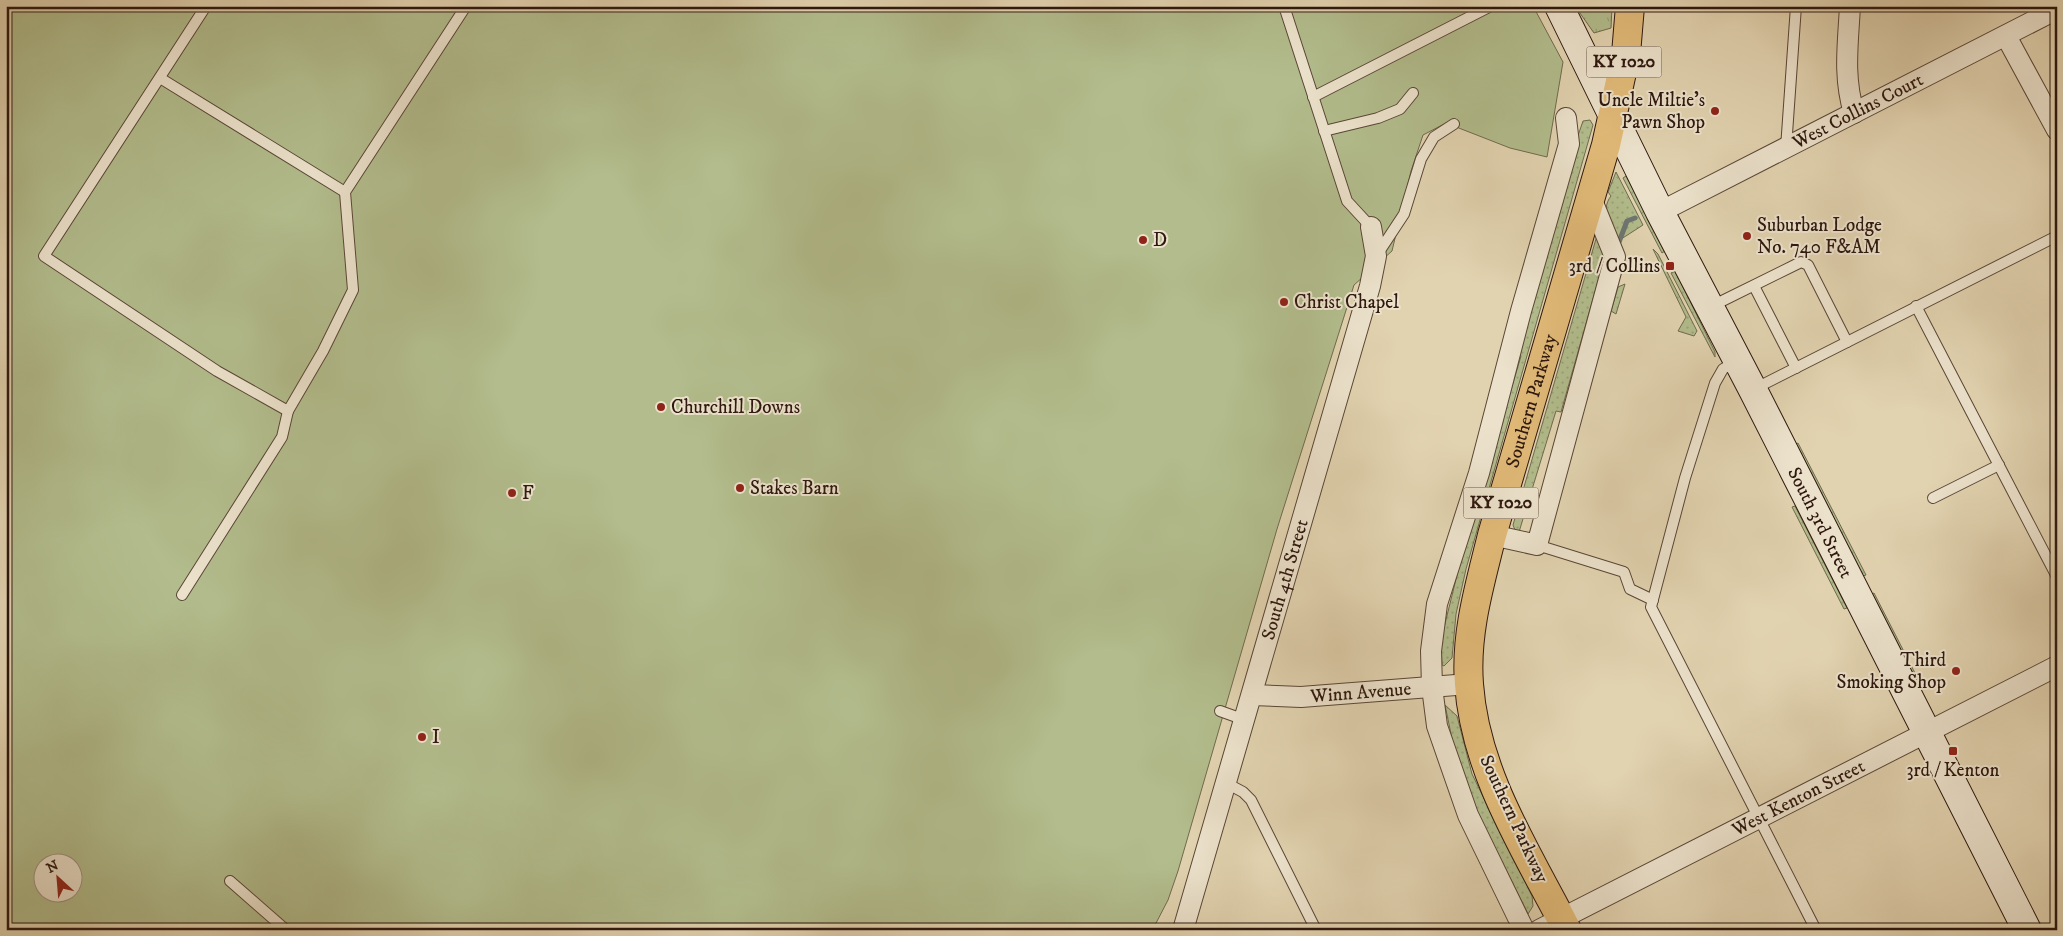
<svg xmlns="http://www.w3.org/2000/svg" width="2063" height="936" font-family="'IM FELL DW Pica',serif">
<style>
.grass{fill:url(#grass-dots);stroke:#706a4d}
.park{fill:url(#park-tufts);stroke:#706a4d}
.garden{fill:#b2bc8c;stroke:#706a4d;fill-rule:evenodd}
.lines{fill:none;stroke-linecap:round;stroke-linejoin:round}
.stream{stroke:#6d7672;stroke-width:5}
.service-casing{stroke:#5a4636;stroke-width:12}
.minor-casing{stroke:#5a4636;stroke-width:22}
.secondary-casing{stroke:#2d170e;stroke-width:30}
.primary-casing{stroke:#2d170e;stroke-width:30}
.service{stroke:#ece2cc;stroke-width:10}
.minor{stroke:#ece2cc;stroke-width:20}
.secondary{stroke:#ece2cc;stroke-width:28}
.primary{stroke:#e1ba78;stroke-width:28}
.poi-dot{fill:#8f2418;stroke:#ece2cc;stroke-width:2}
.labels{text-anchor:middle;dominant-baseline:central;stroke-width:4;stroke-linejoin:round;paint-order:stroke}
.shield{fill:#ece2cc;stroke:#665447;stroke-width:1}
.shield-label{font-size:18px;font-weight:bold;fill:#2d170e}
.poi-label{font-size:19px;fill:#2d170e;stroke:#ece2cc;text-anchor:start}
.street-label{font-size:19px;fill:#2d170e;stroke:#ece2cc}
</style>
<defs>
<pattern id="grass-dots" width="8" height="8" patternUnits="userSpaceOnUse" patternTransform="scale(1.25)"><rect width="8" height="8" fill="#b2bc8c"/><path d="M2 2h.1M6 6h.1" fill="none" stroke="#99a178" stroke-width="1.8" stroke-linecap="round"/></pattern>
<pattern id="park-tufts" width="24" height="20" patternUnits="userSpaceOnUse" patternTransform="scale(1.25)"><rect width="24" height="20" fill="#b2bc8c"/><path d="M3 7l-1-3M5 7V3M7 7l1-3M15 17l-1-3M17 17v-4M19 17l1-3" fill="none" stroke="#99a178"/></pattern>
</defs>
<rect width="100%" height="100%" fill="#e2d3b0"/>
<filter id="stains"><feTurbulence type="fractalNoise" baseFrequency=".004" numOctaves="4"/><feColorMatrix values="0 0 0 0 .2 0 0 0 0 .09 0 0 0 0 .02 0 0 0 .5 -.17"/></filter>
<radialGradient id="worn" r=".72"><stop offset=".6" stop-color="#630" stop-opacity="0"/><stop offset="1" stop-color="#630" stop-opacity=".3"/></radialGradient>
<g class="grass">
<polygon points="1590,120 1593,125 1466,569 1456,614 1452,658 1444,666 1442,665 1441,640 1459,567 1521,356 1517,348 1573,150 1583,121"/>
<path d="M1616,172L1643,225L1615,243C1610,227 1600,210 1611,196L1608,192Z"/>
<polygon points="1626,176 1665,251 1662,253 1623,178"/>
<polygon points="1598,232 1606,253 1561,412 1556,411 1519,532 1515,530 1513,525"/>
<polygon points="1653,249 1658,254 1697,331 1694,336 1678,331 1686,317"/>
<polygon points="1675,271 1715,352 1715,357 1671,273"/>
<polygon points="1625,284 1616,314 1611,311 1618,287"/>
<polygon points="1798,443 1866,575 1863,576 1796,444"/>
<polygon points="1795,506 1847,608 1844,609 1792,507"/>
<polygon points="1874,593 1918,679 1916,680 1872,594"/>
<polygon points="1445,705 1457,716 1472,774 1532,896 1533,906 1528,914 1470,798 1456,758"/>
</g>
<polygon class="park" points="1575,6 1612,6 1611,28 1594,33"/>
<path class="garden" d="M6,6H1533L1563,62L1547,157L1510,148L1446,123L1423,135L1411,171L1392,251L1354,285L1277,529L1178,871L1168,900L1154,927L1157,930H6ZM42,864H72V894H42Z"/>
<g class="lines">
<polyline class="stream" points="1619,242 1627,221 1635,218"/>
<defs>
<g id="service">
<polyline points="206,6 44,256 217,371 288,411 323,351 353,290 345,192 466,6"/>
<polyline points="1284,6 1347,201 1371,227"/>
<polyline points="160,78 345,192"/>
<polyline points="1313,97 1491,6"/>
<polyline points="1324,131 1378,118 1400,109 1413,93"/>
<polyline points="1786,148 1796,6"/>
<polyline points="1377,255 1404,214 1421,159 1434,137 1454,124"/>
<polyline points="1754,286 1796,368"/>
<polyline points="1916,306 2057,577"/>
<polyline points="1710,307 1801,262 1808,265 1847,342"/>
<polyline points="1736,361 1723,369 1715,383 1685,478 1651,607 1816,930"/>
<polyline points="1754,389 2057,236"/>
<polyline points="1933,498 1999,465"/>
<polyline points="1537,545 1624,572 1630,589 1653,600"/>
<polyline points="182,595 282,437 288,411"/>
<polyline points="1220,711 1245,720"/>
<polyline points="1226,783 1243,792 1251,800 1316,930"/>
<polyline points="230,881 286,930"/>
</g>
<g id="minor">
<path d="M1850,6C1848,44 1843,76 1854,113"/>
<polyline points="2006,36 2057,130"/>
<path id="s1" d="M1660,212L2057,9"/>
<polyline points="1492,535 1537,545 1615,257 1591,198"/>
<path id="s2" d="M1252,695L1301,697L1469,684"/>
<path id="s3" d="M1183,930L1370,286L1376,256L1371,227"/>
<polyline points="1524,930 1468,815 1437,726 1432,687 1431,651 1437,604 1479,473 1521,311 1569,144 1566,118"/>
<path id="s4" d="M1539,930L2057,666"/>
</g>
<g id="secondary">
<path id="s5" d="M1559,6L1660,212L1753,390L2027,930"/>
</g>
<g id="primary">
<path id="s6" d="M1567,930C1527,852 1475,773 1469,684C1465,633 1480,584 1492,535L1606,145L1626,54L1630,6"/>
</g>
</defs>
<use href="#service" class="service-casing"/>
<use href="#minor" class="minor-casing"/>
<use href="#secondary" class="secondary-casing"/>
<use href="#primary" class="primary-casing"/>
<use href="#service" class="service"/>
<use href="#minor" class="minor"/>
<use href="#secondary" class="secondary"/>
<use href="#primary" class="primary"/>
</g>
<g class="poi-dot">
<circle cx="1715" cy="111" r="5"/>
<circle cx="1747" cy="236" r="5"/>
<circle cx="1143" cy="240" r="5"/>
<rect x="1665" y="261" width="10" height="10" rx="2.5"/>
<circle cx="1284" cy="302" r="5"/>
<circle cx="661" cy="407" r="5"/>
<circle cx="740" cy="488" r="5"/>
<circle cx="512" cy="493" r="5"/>
<circle cx="1956" cy="671" r="5"/>
<circle cx="422" cy="737" r="5"/>
<rect x="1948" y="746" width="10" height="10" rx="2.5"/>
</g>
<g class="labels">
<g class="shield">
<rect x="1586.5" y="46.5" width="75" height="31" rx="4"/>
<rect x="1463.5" y="487.5" width="75" height="31" rx="4"/>
</g>
<g class="shield-label">
<text x="1624" y="62">KY 1020</text>
<text x="1501" y="503">KY 1020</text>
</g>
<g class="poi-label">
<text x="1705" y="100" text-anchor="end">Uncle Miltie's<tspan x="1705" dy="22">Pawn Shop</tspan></text>
<text x="1757" y="225">Suburban Lodge<tspan x="1757" dy="22">No. 740 F&amp;AM</tspan></text>
<text x="1153" y="240">D</text>
<text x="1660" y="266" text-anchor="end">3rd / Collins</text>
<text x="1294" y="302">Christ Chapel</text>
<text x="671" y="407">Churchill Downs</text>
<text x="750" y="488">Stakes Barn</text>
<text x="522" y="493">F</text>
<text x="1946" y="660" text-anchor="end">Third<tspan x="1946" dy="22">Smoking Shop</tspan></text>
<text x="432" y="737">I</text>
<text x="1953" y="770" text-anchor="middle">3rd / Kenton</text>
</g>
<g class="street-label">
<text stroke="none"><textPath href="#s1" startOffset="222">West Collins Court</textPath></text>
<text stroke="none"><textPath href="#s6" startOffset="558">Southern Parkway</textPath></text>
<text stroke="none"><textPath href="#s5" startOffset="579">South 3rd Street</textPath></text>
<text stroke="none"><textPath href="#s3" startOffset="365">South 4th Street</textPath></text>
<text stroke="none"><textPath href="#s2" startOffset="109">Winn Avenue</textPath></text>
<text stroke="none"><textPath href="#s4" startOffset="291">West Kenton Street</textPath></text>
<text transform="translate(1514 819) rotate(65)">Southern Parkway</text>
</g>
</g>
<rect width="2063" height="936" fill="none" stroke="#e2d3b0" stroke-width="25"/>
<rect x="8" y="8" width="2048" height="921" fill="none" stroke="#2d170e" stroke-width="2.5"/>
<rect x="12" y="12" width="2038" height="911" fill="none" stroke="#2d170e"/>
<g transform="translate(58 878) rotate(334)"><circle r="24" fill="#ece2cc" stroke="#a09180"/>
<path d="M0-4L9 19L0 12L-9 19Z" fill="#8f2418"/>
<text y="-8" font-size="14" font-weight="bold" text-anchor="middle" fill="#2d170e">N</text>
</g>
<rect width="100%" height="100%" filter="url(#stains)"/>
<rect width="100%" height="100%" fill="url(#worn)"/>
</svg>
